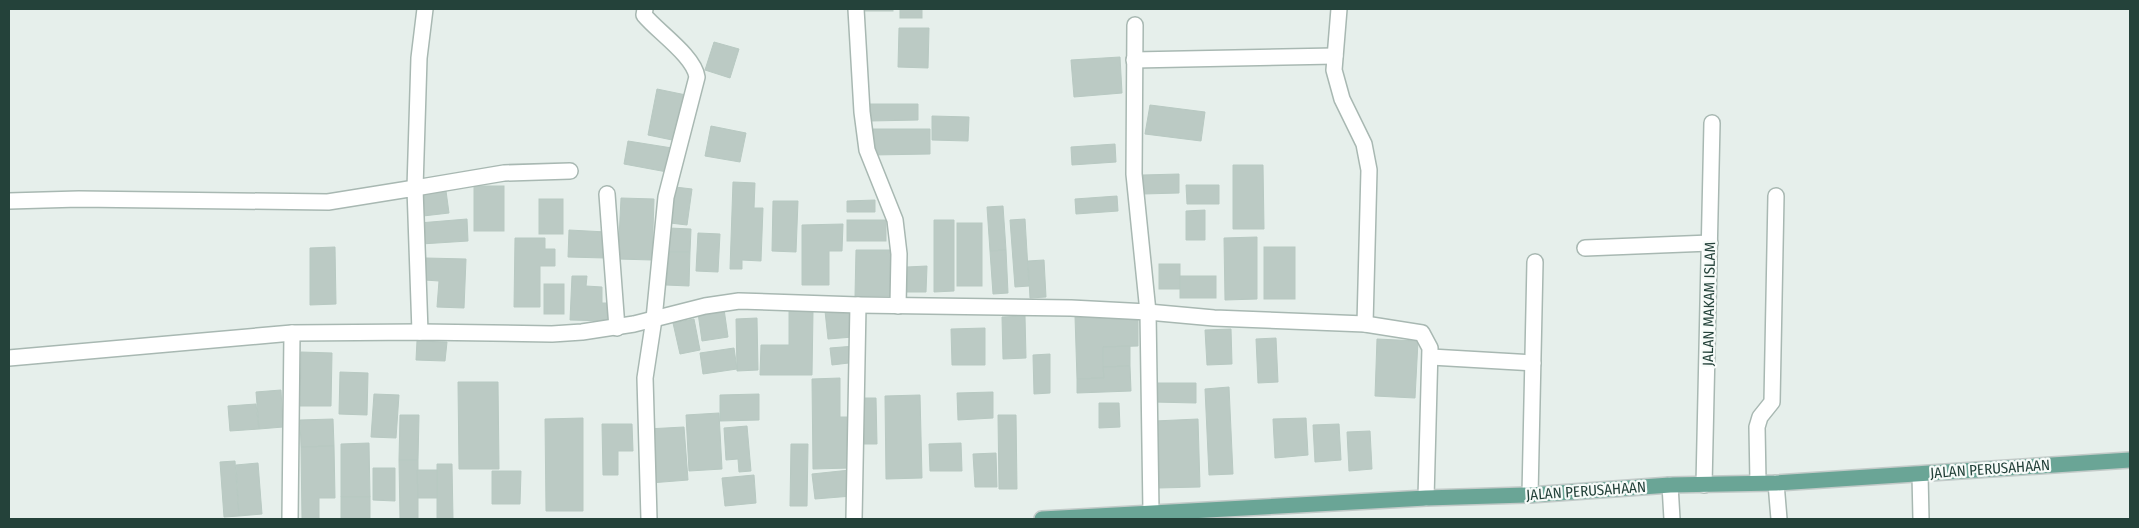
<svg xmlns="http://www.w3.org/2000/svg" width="2139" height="528" font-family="'Fira Sans Condensed',sans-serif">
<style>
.building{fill:#bbcac4;stroke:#b8c9c2}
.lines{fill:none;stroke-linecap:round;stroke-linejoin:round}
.service-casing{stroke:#a8b8b2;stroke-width:18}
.minor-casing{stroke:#a8b8b2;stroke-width:18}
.primary-casing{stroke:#c2cac8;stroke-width:18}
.service{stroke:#fff;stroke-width:15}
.minor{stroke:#fff;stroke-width:15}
.primary{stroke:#6aa596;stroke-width:15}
.labels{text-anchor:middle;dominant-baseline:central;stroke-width:4.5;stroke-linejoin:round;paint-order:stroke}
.street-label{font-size:15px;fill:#24423a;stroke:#f7fbf9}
</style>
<rect width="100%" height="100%" fill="#e6efeb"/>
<g class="building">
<rect x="863" y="9" width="30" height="2"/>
<rect x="900" y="9" width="22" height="9"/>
<polygon points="899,28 929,28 928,68 898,67"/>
<polygon points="714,42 739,49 730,78 705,70"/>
<polygon points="1120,57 1122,93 1074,97 1071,60"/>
<polygon points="657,89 686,95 677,141 648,135"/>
<polygon points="870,104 918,104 918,120 870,121"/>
<polygon points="1150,105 1205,112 1201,141 1145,134"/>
<polygon points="932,116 969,117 968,141 932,140"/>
<polygon points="711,126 746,133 740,162 705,156"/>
<polygon points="873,129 930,129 930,154 872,155"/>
<polygon points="628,141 672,148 667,172 624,164"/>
<polygon points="1115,144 1116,162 1072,165 1071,147"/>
<polygon points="1233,165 1263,165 1264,229 1233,229"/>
<polygon points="1179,174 1179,193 1143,194 1143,175"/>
<polygon points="733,182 755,183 754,208 763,208 761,261 742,260 742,269 730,269"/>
<polygon points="1186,185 1219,185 1219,204 1187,204"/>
<rect x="474" y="186" width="30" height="45"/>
<polygon points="675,187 692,189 687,225 670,223"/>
<polygon points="446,191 449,213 423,216 420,194"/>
<polygon points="1117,196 1118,211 1076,214 1075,199"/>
<polygon points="621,198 654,199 652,260 618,259"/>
<rect x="539" y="199" width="24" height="35"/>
<polygon points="875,200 875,212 847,212 847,201"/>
<polygon points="773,201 798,201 796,252 772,251"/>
<polygon points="1003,206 1006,250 990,251 987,207"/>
<polygon points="1205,210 1205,240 1186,240 1186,211"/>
<polygon points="467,219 468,241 421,244 419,223"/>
<polygon points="1025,219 1029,286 1015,287 1010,220"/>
<rect x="847" y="220" width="39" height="21"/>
<polygon points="934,220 954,220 954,291 934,292"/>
<rect x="957" y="223" width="25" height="63"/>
<polygon points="843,224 842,251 829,251 829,285 802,285 802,225"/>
<polygon points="669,228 691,229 690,252 668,252"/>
<polygon points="569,230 606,232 605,258 568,257"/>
<polygon points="698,233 720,234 718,272 696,271"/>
<polygon points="1257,237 1257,299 1225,300 1224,238"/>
<polygon points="515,238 545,238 545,249 555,249 555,266 540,266 540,307 514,307"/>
<polygon points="335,247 336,304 310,305 310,248"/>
<rect x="1264" y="247" width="31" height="52"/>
<polygon points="856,250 891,250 891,296 855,296"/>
<polygon points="1006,250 1008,293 993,294 990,251"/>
<polygon points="668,252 690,252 689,286 666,285"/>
<polygon points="426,258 466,259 464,308 437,307 439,281 425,280"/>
<polygon points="1044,260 1046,297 1030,298 1028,261"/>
<rect x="1159" y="264" width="21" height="25"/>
<polygon points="927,266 926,292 907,292 907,267"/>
<polygon points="572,276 587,276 586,286 602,287 602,303 608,303 607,321 570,320"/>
<rect x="1180" y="276" width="36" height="22"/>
<rect x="544" y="284" width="20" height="30"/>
<polygon points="724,309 728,337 702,341 698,313"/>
<polygon points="850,309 853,337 828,339 825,311"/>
<polygon points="789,311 813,311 812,375 760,375 761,345 789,345"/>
<polygon points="1138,315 1138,346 1103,347 1104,378 1077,379 1075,316"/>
<polygon points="1025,316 1026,358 1003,359 1002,317"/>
<polygon points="757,318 758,370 737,371 736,319"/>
<polygon points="694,319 700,350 680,354 673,323"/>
<polygon points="985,328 985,365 952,365 951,329"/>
<polygon points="1231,329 1232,364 1207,365 1205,330"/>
<polygon points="1276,338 1278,382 1258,383 1256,339"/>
<polygon points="1377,339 1418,341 1415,398 1375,396"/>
<polygon points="417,341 447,342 445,361 416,360"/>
<polygon points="855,346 857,362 832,365 830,348"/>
<polygon points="1130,346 1130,366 1103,367 1103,347"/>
<polygon points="734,348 737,369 703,374 700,353"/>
<polygon points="301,352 332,353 331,406 300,406"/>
<polygon points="1050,354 1050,393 1034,394 1033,355"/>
<polygon points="1130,366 1131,391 1077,393 1077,379 1104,378 1103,367"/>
<polygon points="340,372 368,373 367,415 339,414"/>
<polygon points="840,378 840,417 850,417 850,468 813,469 812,379"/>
<polygon points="458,382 498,382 499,469 459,469"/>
<polygon points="1154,383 1196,383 1196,403 1154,402"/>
<polygon points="1229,387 1233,474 1209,475 1205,389"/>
<polygon points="281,390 283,427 259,429 256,392"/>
<polygon points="993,392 993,418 958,420 957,393"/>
<polygon points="374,394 399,395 396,438 371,437"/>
<polygon points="759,394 759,420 720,421 720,395"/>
<polygon points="920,395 922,478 886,479 885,396"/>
<polygon points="861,398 876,398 877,444 862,444"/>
<polygon points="1099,403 1119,403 1120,427 1099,428"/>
<polygon points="256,404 259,429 230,431 228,406"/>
<polygon points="719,413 722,469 689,471 686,415"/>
<polygon points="400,415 419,415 418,460 399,460"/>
<polygon points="998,415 1016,415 1017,489 999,489"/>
<polygon points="583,418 583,511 546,511 545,419"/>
<polygon points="1306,418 1308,455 1275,458 1273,419"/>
<polygon points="333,419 334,446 301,447 300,420"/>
<polygon points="1198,419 1200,487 1157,488 1155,421"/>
<polygon points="602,424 632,424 633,451 618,451 618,475 603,475"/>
<polygon points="1339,424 1341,460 1315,462 1313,425"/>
<polygon points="747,426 751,471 739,472 738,459 726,460 724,428"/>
<polygon points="684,427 688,480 650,483 647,429"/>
<polygon points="1370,431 1372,469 1349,471 1347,432"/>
<polygon points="369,443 370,497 341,497 341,444"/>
<polygon points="961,443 962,471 930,471 929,444"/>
<polygon points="791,444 808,444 807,506 790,506"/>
<polygon points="334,446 335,498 319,498 319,519 302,519 301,447"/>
<polygon points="996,453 997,487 975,487 973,454"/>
<polygon points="399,460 418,460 418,519 400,519"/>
<polygon points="235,461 239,516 224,517 220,462"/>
<polygon points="258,463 262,514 239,516 236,465"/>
<polygon points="437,464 452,464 453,519 437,519"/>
<polygon points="373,468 395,468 395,501 373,500"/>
<polygon points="417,470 437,470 437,498 418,498"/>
<polygon points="850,470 852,496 815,499 812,474"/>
<polygon points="492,471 521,471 520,504 492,504"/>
<polygon points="754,475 756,503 725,506 722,478"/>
<rect x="341" y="497" width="29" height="21"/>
</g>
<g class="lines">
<defs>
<g id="service">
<polyline points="1920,474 1921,519"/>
<polyline points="1758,482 1757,427 1760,417 1772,402 1776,196"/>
<polyline points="1776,483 1779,519"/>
<polyline points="1670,485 1672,519"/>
</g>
<g id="minor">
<polyline points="425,9 419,58 415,188 504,173 570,171"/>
<path d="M645,9L644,15C658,32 694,56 697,77L666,197L654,319L645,378L649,519"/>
<polyline points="856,9 862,112 867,150 895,220 899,254 898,306"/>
<polyline points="1339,9 1334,70 1342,99 1364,144 1369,170 1365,324"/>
<polyline points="1135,25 1134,174 1148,312 1151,512"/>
<polyline points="1134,60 1335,56"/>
<polyline points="607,194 617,328"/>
<polyline points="9,201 79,199 328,202 415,188 420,332"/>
<polyline points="1585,248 1710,243"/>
<polyline points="1431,357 1533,363"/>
<polyline points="9,358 292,333 420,332 552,334 582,332 634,324 705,306 739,301 858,305 1071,308 1148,312 1214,318 1365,324 1422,333 1430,348 1426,498"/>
<polyline points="1704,485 1712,123"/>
<polyline points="1530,495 1535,262"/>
<polyline points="290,519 292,333"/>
<polyline points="854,519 858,305"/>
</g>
<polyline id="primary" points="1042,519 1426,498 1530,495 1670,485 1776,483 2130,460"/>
</defs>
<use href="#service" class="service-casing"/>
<use href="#minor" class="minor-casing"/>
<use href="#primary" class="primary-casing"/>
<use href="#service" class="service"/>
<use href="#minor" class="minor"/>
<use href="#primary" class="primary"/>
</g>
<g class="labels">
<g class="street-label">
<text transform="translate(1709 304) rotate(-89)">JALAN MAKAM ISLAM</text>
<text transform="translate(1990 469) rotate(-4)">JALAN PERUSAHAAN</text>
<text transform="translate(1586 491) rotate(-4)">JALAN PERUSAHAAN</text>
</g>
</g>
<rect width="2139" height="528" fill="none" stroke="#24423a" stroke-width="20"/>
</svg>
